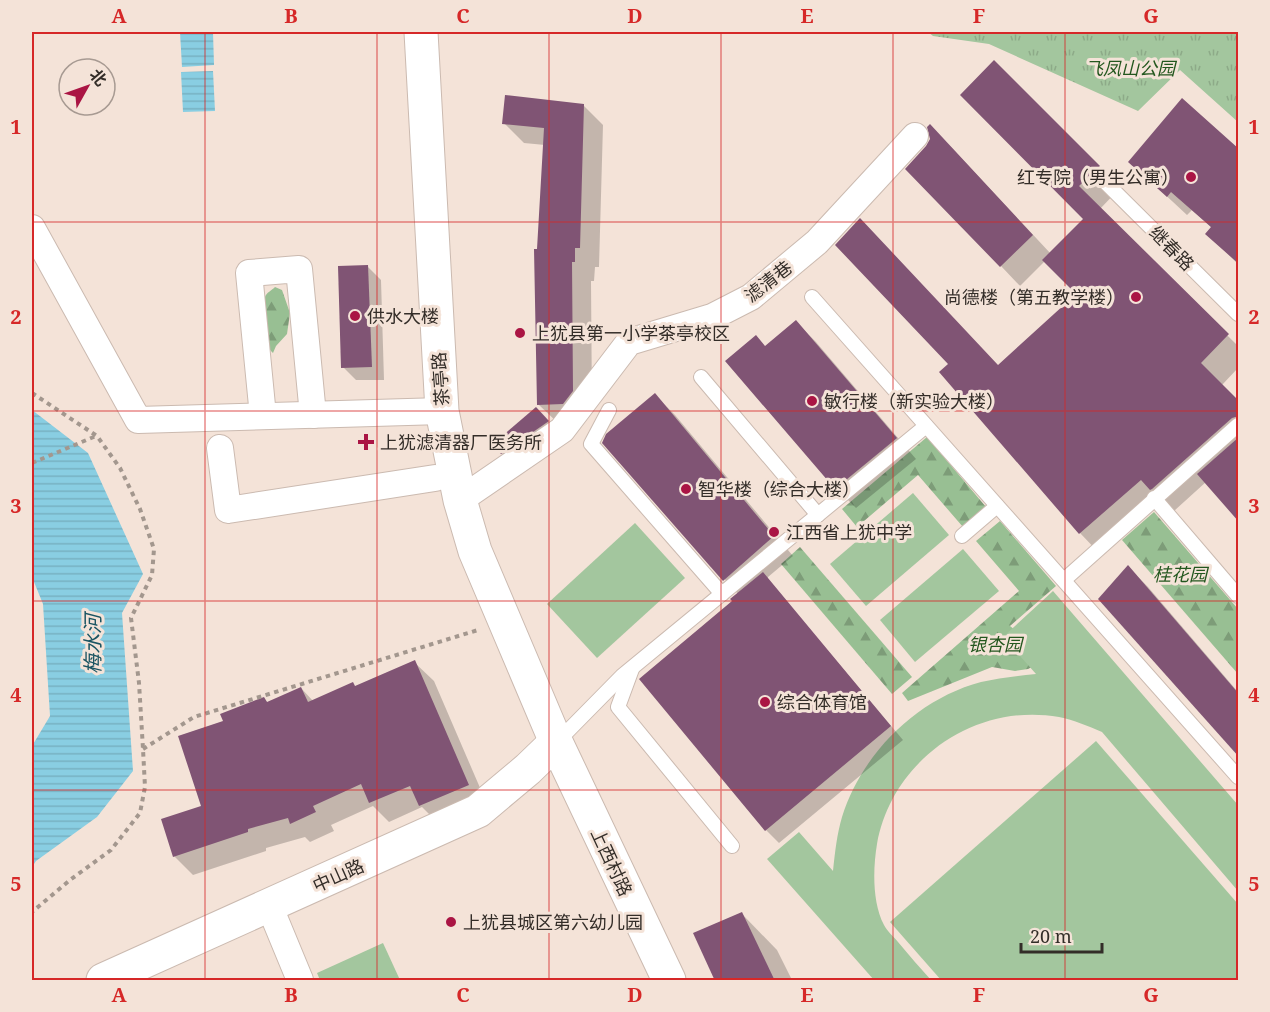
<svg xmlns="http://www.w3.org/2000/svg" width="1270" height="1012" font-family="'Noto Serif','Noto Sans SC',serif">
<style>
.grass{fill:url(#grass-tufts)}
.forest{fill:url(#forest-firs)}
.garden{fill:#a3c69e}
.water{fill:url(#water-rules)}
.shadow{fill:#0003}
.building{fill:#805474}
.lines{fill:none;stroke-linecap:round;stroke-linejoin:round}
.lane-casing{stroke:#cbbab0;stroke-width:16}
.street-casing{stroke:#cbbab0;stroke-width:28}
.secondary-casing{stroke:#cbbab0;stroke-width:35}
.path{stroke:#a3978e;stroke-width:4;stroke-dasharray:4.5 4.5;stroke-linecap:butt}
.lane{stroke:#fff;stroke-width:14}
.street{stroke:#fff;stroke-width:26}
.secondary{stroke:#fff;stroke-width:33}
.grid{fill:none;stroke:#d62828;stroke-width:1.5;stroke-opacity:0.55}
.poi-dot{fill:#aa1544;stroke:#f4e3d8;stroke-width:2}
.labels{text-anchor:middle;dominant-baseline:central;stroke-width:6;stroke-linejoin:round;paint-order:stroke}
.park-label{font-size:18px;font-style:italic;fill:#23571e;stroke:#f4e3d8}
.poi-label{font-size:18px;fill:#332d28;stroke:#f4e3d8;text-anchor:start}
.street-label{font-size:18px;fill:#332d28;stroke:#f4e3d8}
.water-label{font-size:20px;font-style:italic;fill:#1a5462;stroke:#f4e3d8}
.neatline{fill:none;stroke:#d62828;stroke-width:2}
.grid-label{font-size:20px;text-anchor:middle;font-weight:bold;fill:#d62828}
</style>
<defs>
<pattern id="grass-tufts" width="24" height="20" patternUnits="userSpaceOnUse" patternTransform="scale(1.5)"><rect width="24" height="20" fill="#a3c69e"/><path d="M3 7l-1-3M5 7V3M7 7l1-3M15 17l-1-3M17 17v-4M19 17l1-3" fill="none" stroke="#8daa88"/></pattern>
<pattern id="forest-firs" width="22" height="20" patternUnits="userSpaceOnUse" patternTransform="scale(1.5)"><rect width="22" height="20" fill="#98bf93"/><path d="M5 1l3.5 6h-7zM16 11l3.5 6h-7z" fill="#7d9c78"/></pattern>
<pattern id="water-rules" width="6" height="5" patternUnits="userSpaceOnUse" patternTransform="scale(1.5)"><rect width="6" height="5" fill="#89cee2"/><path d="M0 2.5h6" fill="none" stroke="#77b1c2"/></pattern>
</defs>
<rect width="100%" height="100%" fill="#f4e3d8"/>
<polygon class="grass" points="928,32 1238,32 1238,122 1180,70 1138,111 989,44 933,36"/>
<g class="forest">
<path d="M275,287L282,290L290,313L287,334L276,346L273,353C261,342 259,312 265,297C266,293 272,290 275,287Z"/>
<polygon points="927,437 986,507 963,527 918,475 857,527 842,509"/>
<polygon points="1154,512 1238,609 1238,674 1122,540"/>
<polygon points="1000,521 1056,586 1010,626 1049,658 1028,669 1015,671 992,667 908,701 902,693 1019,591 976,541"/>
<polygon points="800,547 912,677 892,694 781,564"/>
</g>
<g class="garden">
<polygon points="913,493 949,535 866,606 830,564"/>
<polygon points="635,523 685,578 597,658 547,604"/>
<polygon points="963,549 999,591 915,662 880,620"/>
<path d="M1053,591L1238,805V891L1102,732C1088,726 1074,720 1059,717C975,702 892,760 877,844C873,868 872,902 884,925C887,931 894,937 898,942C909,955 920,968 931,980H874L767,859L799,832L833,871C835,852 837,834 842,817C862,753 917,699 981,682C999,678 1017,676 1036,674L1003,637Z"/>
<polygon points="1096,741 1238,904 1238,980 941,980 890,922"/>
<polygon points="383,943 400,980 320,980 317,973"/>
</g>
<g class="water">
<polygon points="180,32 213,32 214,65 182,67"/>
<polygon points="213,71 215,111 183,112 181,72"/>
<polygon points="32,410 88,453 143,574 122,613 133,771 97,817 36,861 32,867 32,746 50,716 43,604 32,577"/>
</g>
<g class="shadow">
<polygon points="994,62 1120,188 1100,209 1238,346 1238,368 1222,385 1238,402 1238,520 1206,482 1174,511 1163,501 1101,555 1080,533 998,366 1078,294 1045,261 1020,286 1001,266 950,146 1051,254 1085,219"/>
<polygon points="583,105 603,125 599,267 595,267 594,281 591,281 592,411 559,424 539,405 539,250 545,145 524,143 504,123"/>
<polygon points="1238,151 1238,264 1207,234 1212,228 1192,210 1187,215 1130,162"/>
<polygon points="368,267 381,280 384,380 356,380 343,367"/>
<polygon points="796,322 816,342 916,459 856,508 836,488 728,361 766,348"/>
<polygon points="655,395 675,415 793,556 768,577 768,580 903,740 779,843 766,830 734,601 738,594 604,443"/>
<polygon points="536,409 556,429 522,472 502,453"/>
<polygon points="1128,567 1148,587 1238,692 1238,756"/>
<polygon points="414,662 434,681 487,804 440,825 422,807 389,822 373,806 331,825 334,831 310,842 305,837 266,848 266,851 193,875 174,856 203,807 225,722 264,699 268,703 301,688 313,701 356,687"/>
<polygon points="742,914 777,950 792,980 716,980"/>
</g>
<g class="building">
<polygon points="994,60 1100,166 1079,186 1229,334 1201,363 1239,401 1239,416 1232,418 1152,489 1150,490 1141,480 1079,534 939,372 948,364 835,245 860,218 998,365 1076,294 1042,260 1083,219 960,95"/>
<polygon points="505,95 584,104 580,248 575,248 575,262 572,262 573,391 563,404 537,405 534,249 537,249 544,128 502,124"/>
<polygon points="1182,98 1239,149 1239,264 1205,234 1211,227 1171,192 1167,197 1128,162"/>
<polygon points="930,124 1033,235 1000,267 905,169 926,146 930,139 927,127"/>
<polygon points="368,265 372,367 341,368 338,266"/>
<polygon points="796,320 897,438 835,489 725,361 756,335 765,346"/>
<polygon points="655,393 774,536 723,581 602,443 606,434"/>
<polygon points="536,407 549,421 501,454 493,444"/>
<polygon points="1239,437 1239,522 1197,474"/>
<polygon points="1128,565 1239,694 1239,757 1098,599"/>
<polygon points="763,572 891,726 765,831 639,679 732,601 730,599"/>
<polygon points="415,660 469,785 419,806 410,786 369,803 361,784 313,806 316,812 290,824 288,818 248,829 248,832 173,857 161,819 201,806 178,736 223,721 220,714 264,697 267,702 301,687 308,702 353,682 355,686"/>
<polygon points="742,912 775,981 715,981 693,933"/>
</g>
<g class="lines">
<defs>
<g id="lane">
<polyline points="1106,183 1238,314"/>
<polyline points="812,297 1238,777"/>
<polyline points="701,377 818,515"/>
<polyline points="609,410 591,444 722,594"/>
<polyline points="1154,498 1238,596"/>
<polyline points="962,536 997,506"/>
<polyline points="1064,580 1238,425"/>
<polyline points="632,669 618,707 732,846"/>
<polyline points="557,742 622,676 926,426"/>
</g>
<g id="street">
<polyline points="32,228 138,420 442,411"/>
<polyline points="263,416 249,273 299,269 313,415"/>
<polyline points="220,448 228,510 435,478"/>
<polyline points="460,500 562,430 629,342 712,317 751,297 817,242 915,136"/>
<polyline points="269,905 300,980"/>
</g>
<g id="secondary">
<polyline points="421,32 442,411 460,500 475,551 556,742 669,980"/>
<polyline points="103,980 478,811 528,769 556,742"/>
</g>
</defs>
<use href="#lane" class="lane-casing"/>
<use href="#street" class="street-casing"/>
<use href="#secondary" class="secondary-casing"/>
<g class="path">
<polyline points="32,393 97,436 120,468 140,509 154,549 152,575 131,618 139,683 143,749 145,787 140,813 111,850 70,880 32,912"/>
<polyline points="32,463 96,436"/>
<polyline points="143,749 194,717 478,630"/>
</g>
<use href="#lane" class="lane"/>
<use href="#street" class="street"/>
<use href="#secondary" class="secondary"/>
</g>
<path class="grid" d="M205,32V980M377,32V980M549,32V980M721,32V980M893,32V980M1065,32V980M32,222H1238M32,411H1238M32,601H1238M32,790H1238"/>
<g class="poi-dot">
<circle cx="1191" cy="177" r="6"/>
<circle cx="1136" cy="297" r="6"/>
<circle cx="355" cy="316" r="6"/>
<circle cx="520" cy="333" r="6"/>
<circle cx="812" cy="401" r="6"/>
<path d="M363 433h6v6h6v6h-6v6h-6v-6h-6v-6h6z"/>
<circle cx="686" cy="489" r="6"/>
<circle cx="774" cy="532" r="6"/>
<circle cx="765" cy="702" r="6"/>
<circle cx="451" cy="922" r="6"/>
</g>
<g class="labels">
<g class="park-label">
<text x="1130" y="68">飞凤山公园</text>
<text x="1180" y="574">桂花园</text>
<text x="995" y="644">银杏园</text>
</g>
<g class="poi-label">
<text x="1179" y="177" text-anchor="end">红专院（男生公寓）</text>
<text x="1124" y="297" text-anchor="end">尚德楼（第五教学楼）</text>
<text x="367" y="316">供水大楼</text>
<text x="532" y="333">上犹县第一小学茶亭校区</text>
<text x="824" y="401">敏行楼（新实验大楼）</text>
<text x="380" y="442">上犹滤清器厂医务所</text>
<text x="698" y="489">智华楼（综合大楼）</text>
<text x="786" y="532">江西省上犹中学</text>
<text x="777" y="702">综合体育馆</text>
<text x="463" y="922">上犹县城区第六幼儿园</text>
</g>
<g class="street-label">
<text transform="translate(1172 248) rotate(45)">继春路</text>
<text transform="translate(768 281) rotate(-38)">滤清巷</text>
<text transform="translate(440 379) rotate(-94)">茶亭路</text>
<text transform="translate(612 862) rotate(65)">上西村路</text>
<text transform="translate(338 875) rotate(-24)">中山路</text>
</g>
<g class="water-label">
<text transform="translate(92 644) rotate(-90)">梅水河</text>
</g>
</g>
<rect width="1270" height="1012" fill="none" stroke="#f4e3d8" stroke-width="66"/>
<g transform="translate(87 87) rotate(50)"><circle r="28" fill="#f4e3d8" stroke="#a79a92" stroke-width="1.5"/>
<path d="M0-4.5L10 22L0 15L-10 22Z" fill="#aa1544"/>
<text y="-9" font-size="16" font-weight="bold" text-anchor="middle" fill="#332d28">北</text>
</g>
<path d="M1021 943v9h81v-9" fill="none" stroke="#332d28" stroke-width="3"/>
<text x="1030" y="943" font-size="18" fill="#332d28" stroke="#f4e3d8" stroke-width="4.5" paint-order="stroke">20 m</text>
<rect x="33" y="33" width="1204" height="946" class="neatline"/>
<g class="grid-label">
<text x="119" y="23">A</text>
<text x="291" y="23">B</text>
<text x="463" y="23">C</text>
<text x="635" y="23">D</text>
<text x="807" y="23">E</text>
<text x="979" y="23">F</text>
<text x="1151" y="23">G</text>
<text x="16" y="134">1</text>
<text x="1254" y="134">1</text>
<text x="16" y="324">2</text>
<text x="1254" y="324">2</text>
<text x="16" y="513">3</text>
<text x="1254" y="513">3</text>
<text x="16" y="702">4</text>
<text x="1254" y="702">4</text>
<text x="16" y="891">5</text>
<text x="1254" y="891">5</text>
<text x="119" y="1002">A</text>
<text x="291" y="1002">B</text>
<text x="463" y="1002">C</text>
<text x="635" y="1002">D</text>
<text x="807" y="1002">E</text>
<text x="979" y="1002">F</text>
<text x="1151" y="1002">G</text>
</g>
</svg>
